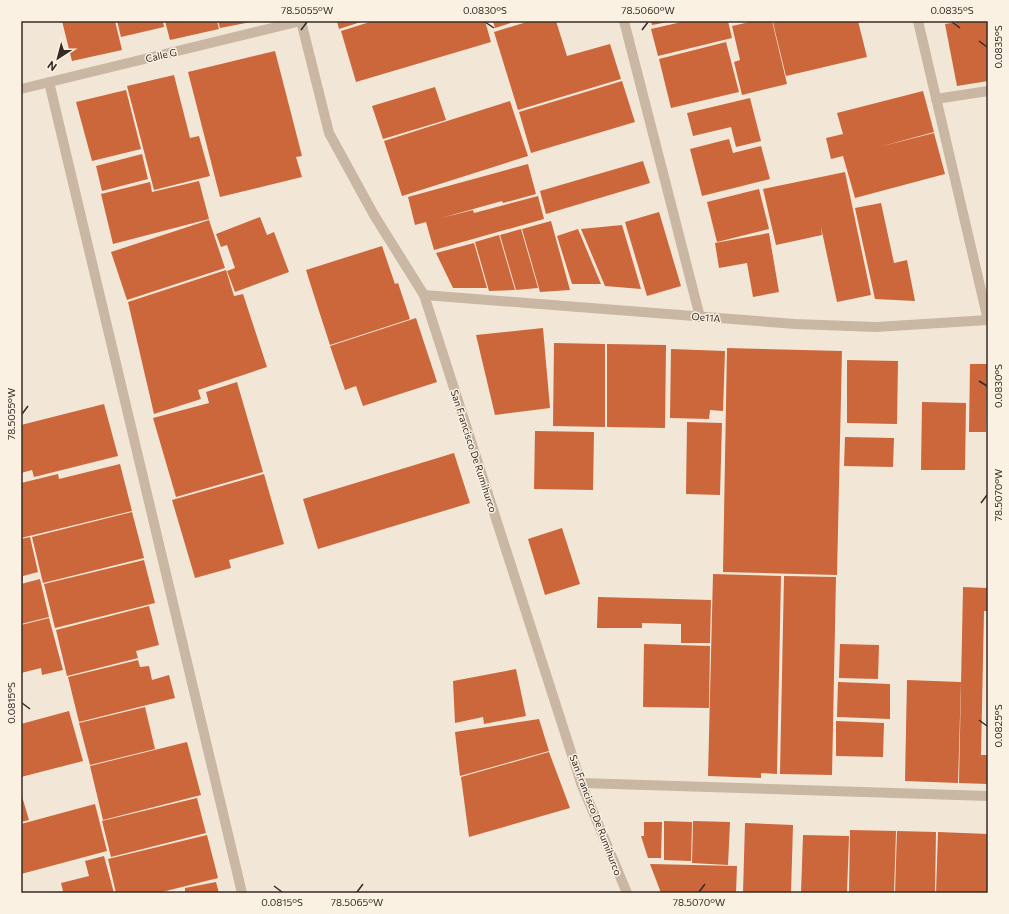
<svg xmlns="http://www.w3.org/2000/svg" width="1009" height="914" font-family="Commissioner,sans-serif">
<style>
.building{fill:#cc663b}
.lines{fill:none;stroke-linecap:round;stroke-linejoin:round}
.minor{stroke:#cab7a3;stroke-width:10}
.tertiary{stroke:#cab7a3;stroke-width:10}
.ticks{fill:none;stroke:#352b25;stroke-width:1.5}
.labels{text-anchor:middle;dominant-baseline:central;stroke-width:3;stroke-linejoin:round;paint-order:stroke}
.street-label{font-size:10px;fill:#352b25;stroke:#faf1e3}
.neatline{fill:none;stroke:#352b25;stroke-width:1.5}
.ticks-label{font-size:10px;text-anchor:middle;fill:#352b25}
</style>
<rect width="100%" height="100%" fill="#f2e7d7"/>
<g class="building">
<polygon points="62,21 115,21 122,50 72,61"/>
<polygon points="117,21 163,21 164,27 121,37"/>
<polygon points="165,21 217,21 219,29 170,40"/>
<polygon points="218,21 251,21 251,22 220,28"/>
<polygon points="337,21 364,21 339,29"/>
<polygon points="373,21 485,21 491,42 356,82 341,31"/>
<polygon points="493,21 517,21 495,28"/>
<polygon points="530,21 556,21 567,56 610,44 621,79 518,110 494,32"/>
<polygon points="651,21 668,21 668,22 652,25"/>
<polygon points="686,21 728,21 732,38 658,56 651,29"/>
<polygon points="754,21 772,21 787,84 742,95 734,62 740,60 732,26"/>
<polygon points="780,21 858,21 867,57 786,76 773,23"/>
<polygon points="965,21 988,21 988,81 957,86 945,24"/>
<polygon points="726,42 739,92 671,108 659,59"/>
<polygon points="275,51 302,156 296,157 302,177 220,197 188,72"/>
<polygon points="174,75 190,138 199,136 210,176 154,190 127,86"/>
<polygon points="622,81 635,122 531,153 519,112"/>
<polygon points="435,87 446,120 383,139 372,106"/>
<polygon points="126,90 141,149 92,161 76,102"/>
<polygon points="923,91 934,132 879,147 934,133 945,174 855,198 843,156 831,159 826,138 843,134 837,113"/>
<polygon points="750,98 761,141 736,147 731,127 693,136 687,113"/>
<polygon points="510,101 528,156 402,196 384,141"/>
<polygon points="729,139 733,153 761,146 770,179 702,196 690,149"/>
<polygon points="142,154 148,179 102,191 96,166"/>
<polygon points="643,161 650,183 546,214 540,191"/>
<polygon points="528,164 536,194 503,203 502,201 441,218 473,210 474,213 538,196 544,219 434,250 426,222 415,225 408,197"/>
<polygon points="845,172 871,295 837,302 821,227 822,235 776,245 763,189"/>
<polygon points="199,181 209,219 113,244 101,194 150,182 152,192"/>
<polygon points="759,189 769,229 717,242 707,202"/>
<polygon points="881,203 894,263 907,260 915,301 875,299 855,208"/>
<polygon points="659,212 681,286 647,296 625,222"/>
<polygon points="260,217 267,235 274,232 289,272 235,292 227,271 235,268 227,245 221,247 216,234"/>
<polygon points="209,220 225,268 127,300 111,252"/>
<polygon points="551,221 570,290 540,292 522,229"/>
<polygon points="622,225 641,289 605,286 581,229"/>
<polygon points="521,229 538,288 516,290 500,235"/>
<polygon points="578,229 601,284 572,284 557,236"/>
<polygon points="769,233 779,292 753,297 747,263 719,268 715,243"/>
<polygon points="499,235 515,290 489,291 475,242"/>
<polygon points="474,243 487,288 453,288 436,253"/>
<polygon points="382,246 395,284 398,283 410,319 330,345 318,308 369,291 318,308 306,270"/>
<polygon points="226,270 234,296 243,294 267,367 198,390 201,399 154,414 128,302"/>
<polygon points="416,318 437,382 363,406 356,386 345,390 330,346"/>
<polygon points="543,328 550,408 495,415 476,335"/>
<polygon points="554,343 605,344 605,427 553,426"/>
<polygon points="607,344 666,345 665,428 607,427"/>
<polygon points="727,348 842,351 837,575 723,572"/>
<polygon points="671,349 725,351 723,411 710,410 709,419 670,418"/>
<polygon points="847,360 898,361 897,424 847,423"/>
<polygon points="970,364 987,364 986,432 969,432"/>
<polygon points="237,382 263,472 176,497 153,418 209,403 206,392"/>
<polygon points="922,402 966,403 965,470 921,470"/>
<polygon points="104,404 118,456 34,477 32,470 21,473 21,425"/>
<polygon points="687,422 722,423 720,495 686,494"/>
<polygon points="535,431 594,432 593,490 534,489"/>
<polygon points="845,437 894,438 893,467 844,466"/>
<polygon points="454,453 470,503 318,549 303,499"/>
<polygon points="120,464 132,511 21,538 21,483 58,474 59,479"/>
<polygon points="264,474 284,544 229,560 231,568 195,578 172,500"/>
<polygon points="132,512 144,558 43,583 32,537"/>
<polygon points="562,528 580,584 545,595 528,539"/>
<polygon points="30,537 38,572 23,576 23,581 21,582 21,539"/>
<polygon points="144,560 155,603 55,628 44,584"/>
<polygon points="713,574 781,576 777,774 761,773 761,778 708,776"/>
<polygon points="784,576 836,577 832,775 780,774"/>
<polygon points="40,579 49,617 21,624 21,584"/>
<polygon points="963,587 988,588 988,611 984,611 981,755 988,755 988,784 959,783"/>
<polygon points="598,597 711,600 710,643 681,643 681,624 642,623 642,628 597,628"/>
<polygon points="149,606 159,645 136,651 138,658 67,676 56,630"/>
<polygon points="49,618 63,670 42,675 41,668 21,673 21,625"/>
<polygon points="644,644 710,646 709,708 643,707"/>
<polygon points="840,644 879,645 878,679 839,678"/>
<polygon points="138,660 140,667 149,666 152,680 169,675 175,698 79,722 68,677"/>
<polygon points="516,669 526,716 484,724 483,717 455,723 453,681"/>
<polygon points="907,680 961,682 958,783 905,781"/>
<polygon points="838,682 890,684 890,719 837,717"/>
<polygon points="145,707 155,749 90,765 79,723"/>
<polygon points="69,711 83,761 21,777 21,724"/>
<polygon points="539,719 549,751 460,776 455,732"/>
<polygon points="836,721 884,723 883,757 836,756"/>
<polygon points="187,742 201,795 103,820 90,766"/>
<polygon points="549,752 570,808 469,837 461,777"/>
<polygon points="21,793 29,820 21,822"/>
<polygon points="197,798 206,833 111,857 102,821"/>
<polygon points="95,804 107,851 21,874 21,824"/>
<polygon points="664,821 692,822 691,861 664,860"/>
<polygon points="693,821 730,822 728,865 692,863"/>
<polygon points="644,822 662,822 661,858 648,858 641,836 644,836"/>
<polygon points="745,823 793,825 791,893 743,893"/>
<polygon points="850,830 896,831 894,893 849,893"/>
<polygon points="897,831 936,832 935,893 895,893"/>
<polygon points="938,832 988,834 988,893 936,893"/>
<polygon points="207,835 218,878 158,893 116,893 108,859"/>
<polygon points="803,835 849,836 847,893 801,893"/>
<polygon points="104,856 114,893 57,893 63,891 61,883 89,876 85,861"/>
<polygon points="650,864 737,866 736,893 661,893"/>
<polygon points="216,882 219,893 185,893 185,888"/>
</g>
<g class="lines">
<g class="minor">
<polyline points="624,21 700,317"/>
<polyline points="918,21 988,320"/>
<polyline points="49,82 242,893"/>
<polyline points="21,89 301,21"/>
<polyline points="936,99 988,91"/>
<polyline points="424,295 581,783 627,893"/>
<polyline points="581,783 988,796"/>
</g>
<polyline class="tertiary" points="301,21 329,133 374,215 424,295 795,324 876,327 988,320"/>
</g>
<path class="ticks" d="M485,22L494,28M952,22L960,28M301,30L307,22M642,30L648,22M979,41L987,47M979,381L987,386M22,414L28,406M981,503L987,495M22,703L30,709M979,720L987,726M274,886L282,892M357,892L363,884M699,892L705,884"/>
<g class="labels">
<g class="street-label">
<text transform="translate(161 55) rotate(-13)">Calle G</text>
<text transform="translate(706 317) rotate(5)">Oe11A</text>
<text transform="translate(474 451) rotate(72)">San Francisco De Rumihurco</text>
<text transform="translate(596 815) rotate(69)">San Francisco De Rumihurco</text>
</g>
</g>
<rect width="1009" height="914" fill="none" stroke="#faf1e3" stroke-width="44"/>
<g transform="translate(58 58) rotate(216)" stroke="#faf1e3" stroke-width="3" paint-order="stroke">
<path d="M0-3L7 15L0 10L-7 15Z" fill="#352b25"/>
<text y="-6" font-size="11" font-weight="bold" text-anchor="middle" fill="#352b25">N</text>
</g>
<rect x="22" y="22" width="965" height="870" class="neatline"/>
<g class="ticks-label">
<text x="307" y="14">78.5055°W</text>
<text x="485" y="14">0.0830°S</text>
<text x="648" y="14">78.5060°W</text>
<text x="952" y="14">0.0835°S</text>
<text transform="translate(998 47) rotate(-90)" y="4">0.0835°S</text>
<text transform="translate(998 386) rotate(-90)" y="4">0.0830°S</text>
<text transform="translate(11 414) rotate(-90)" y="4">78.5055°W</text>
<text transform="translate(998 495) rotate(-90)" y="4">78.5070°W</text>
<text transform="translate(11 703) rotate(-90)" y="4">0.0815°S</text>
<text transform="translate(998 726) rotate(-90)" y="4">0.0825°S</text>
<text x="282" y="906">0.0815°S</text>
<text x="357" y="906">78.5065°W</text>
<text x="699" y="906">78.5070°W</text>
</g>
</svg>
